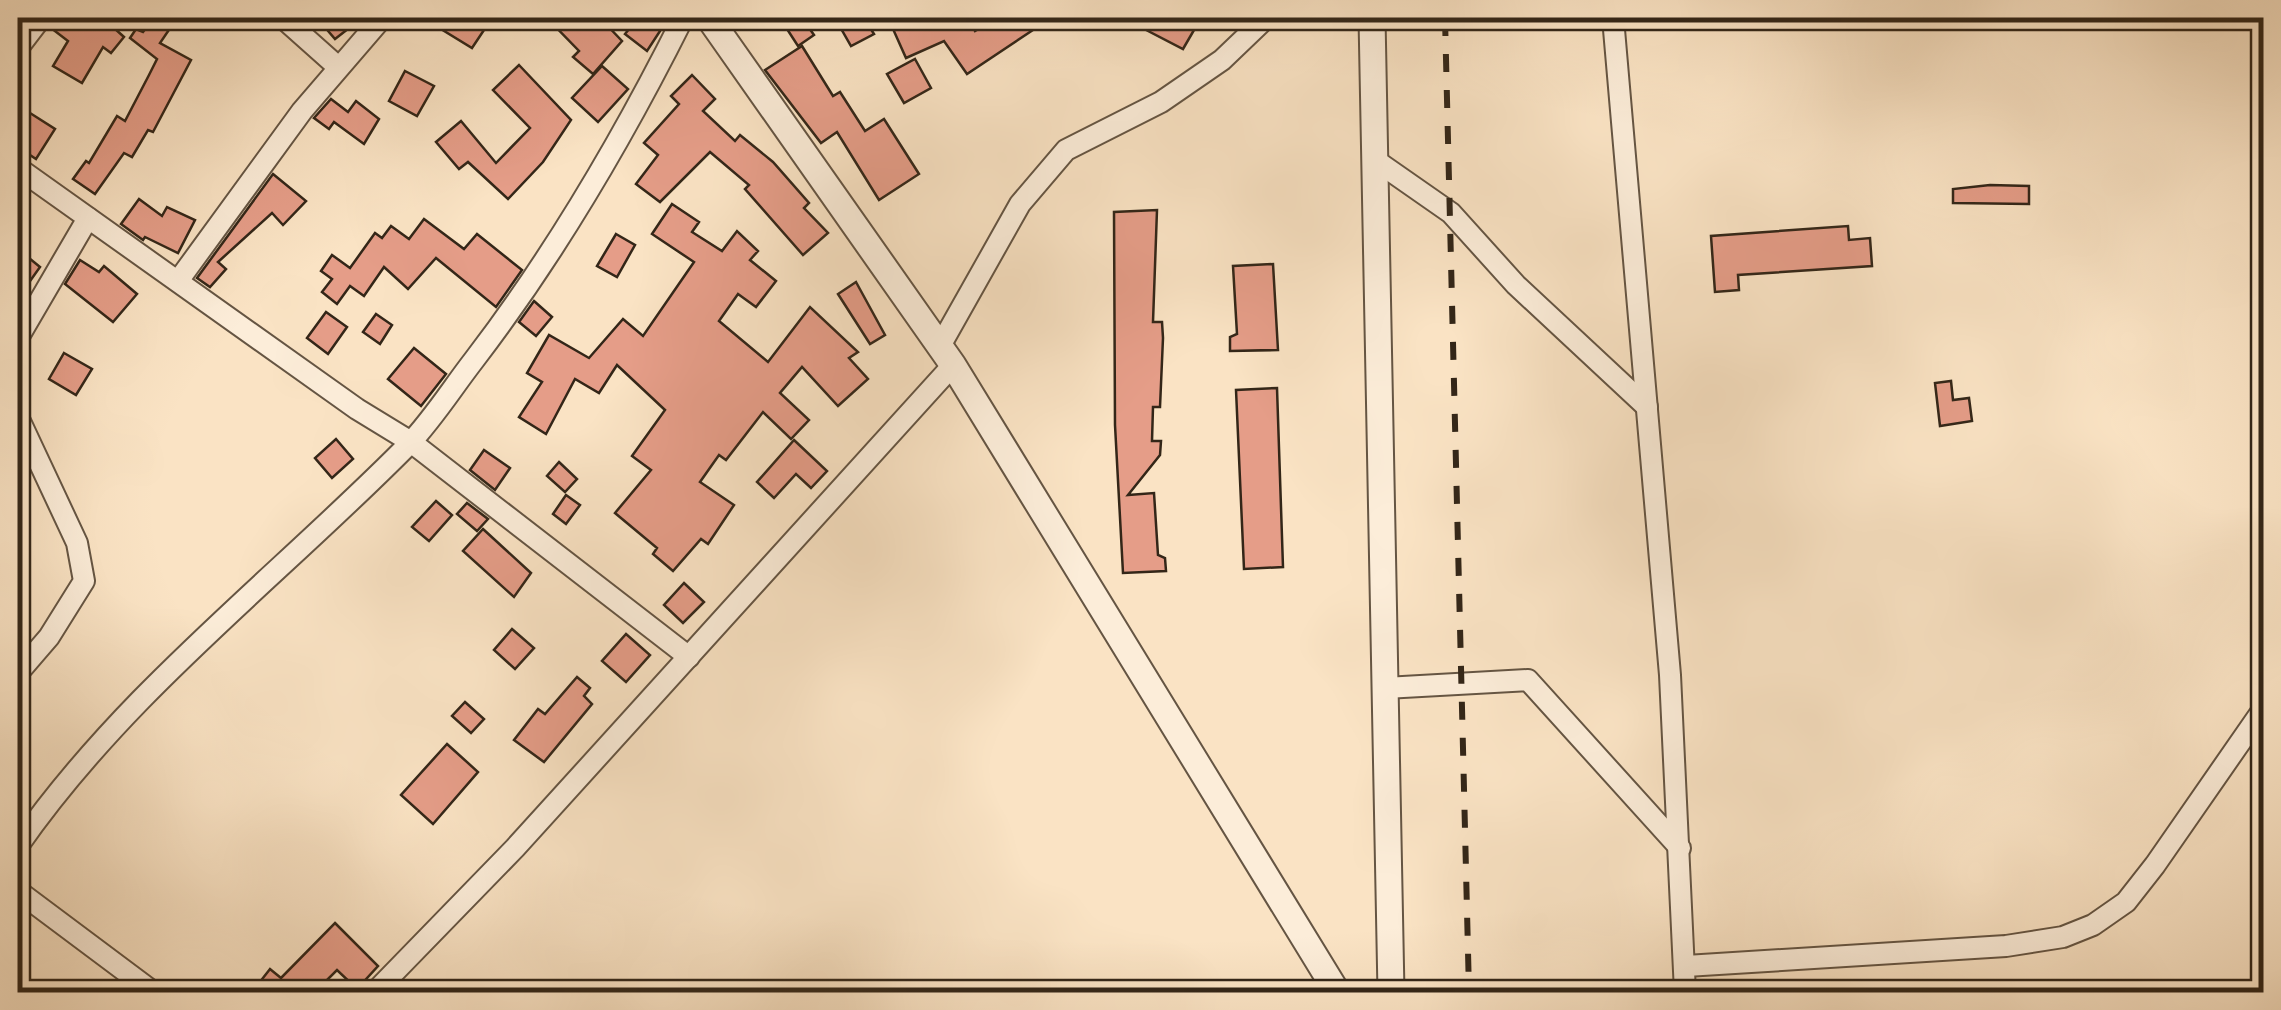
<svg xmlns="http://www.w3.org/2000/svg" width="2281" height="1010" font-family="'IM FELL English',serif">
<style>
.building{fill:#e59d88;stroke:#332618;stroke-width:2.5}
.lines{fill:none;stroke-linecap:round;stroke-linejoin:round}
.minor-casing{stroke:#655543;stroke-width:24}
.tertiary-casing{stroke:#655543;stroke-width:29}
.minor{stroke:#fcedd9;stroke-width:20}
.tertiary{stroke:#fcedd9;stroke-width:25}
.rail{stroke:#332618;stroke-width:6;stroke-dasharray:18 18;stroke-linecap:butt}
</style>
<rect width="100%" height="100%" fill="#fae3c4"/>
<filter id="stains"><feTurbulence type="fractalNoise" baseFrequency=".002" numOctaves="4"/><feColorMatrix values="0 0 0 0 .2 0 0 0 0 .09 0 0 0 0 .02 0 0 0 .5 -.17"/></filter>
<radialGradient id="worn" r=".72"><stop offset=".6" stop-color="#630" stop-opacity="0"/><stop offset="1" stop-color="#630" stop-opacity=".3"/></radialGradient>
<g class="building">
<polygon points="54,18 103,18 124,37 111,53 103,47 82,83 53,66 68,41 51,28"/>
<polygon points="154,18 177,18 160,43 191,60 153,132 148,130 132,157 124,153 95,194 73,179 86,161 89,163 117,116 125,121 149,75 157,59 130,38 136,29 143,32"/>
<polygon points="317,18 362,18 335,39"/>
<polygon points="423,18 492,18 472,48"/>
<polygon points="547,18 600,18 622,41 593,74 573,57 579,51"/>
<polygon points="638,18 649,18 662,28 647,51 625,34"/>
<polygon points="802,18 814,35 798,46 787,29"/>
<polygon points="835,18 864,18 874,34 851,46"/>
<polygon points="918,18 968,18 975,31 997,18 1051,18 967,74 944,41 906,58 893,29"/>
<polygon points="1123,18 1201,18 1183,49"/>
<polygon points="802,46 833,96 840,92 865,131 884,119 919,174 879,200 837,132 821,143 765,70"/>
<polygon points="915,59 931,88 904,103 887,74"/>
<polygon points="519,65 571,120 543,162 508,199 468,162 459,169 436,142 461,121 496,163 530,128 493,90"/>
<polygon points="602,66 628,89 598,122 572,98"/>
<polygon points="405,71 434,86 417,116 389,101"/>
<polygon points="692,75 715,99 703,111 735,141 740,135 773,162 809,203 804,208 828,233 803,255 745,189 749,185 710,152 660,202 636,184 658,155 644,143 679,104 671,96"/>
<polygon points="331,99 348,112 356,101 379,119 364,144 334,122 329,129 314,118"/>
<polygon points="30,113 55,129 36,159 18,147 18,133"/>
<polygon points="273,174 306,201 283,225 272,213 218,262 226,269 210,287 197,278"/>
<polygon points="1990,185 2029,186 2029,204 1953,203 1953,189"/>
<polygon points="139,199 162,216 167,207 195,220 178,253 145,237 143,240 121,224"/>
<polygon points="672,204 699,222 692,232 722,251 737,231 758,251 750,260 776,281 756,307 738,294 719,321 768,362 810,307 858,352 849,358 868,379 838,406 802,367 780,393 809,420 791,439 763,412 726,460 719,455 700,482 734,505 708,544 701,539 673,571 653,554 657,548 615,513 651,470 632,456 665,410 617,365 599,393 575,379 546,434 519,417 542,382 527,373 549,335 589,358 623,319 643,336 694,262 652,234"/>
<polygon points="1157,210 1153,322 1162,322 1163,338 1160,407 1153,407 1152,441 1161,441 1160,455 1128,495 1154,493 1158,555 1165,558 1166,571 1123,573 1115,425 1114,212"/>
<polygon points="424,219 464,249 477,234 522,270 496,307 436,258 408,289 384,267 364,296 350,286 337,304 322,292 332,279 321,271 332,255 350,268 375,233 382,238 391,226 409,239"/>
<polygon points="1848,226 1849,240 1870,238 1872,266 1738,275 1739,290 1715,292 1711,236"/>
<polygon points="616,234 635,245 617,277 597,266"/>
<polygon points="18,249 40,267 18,298"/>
<polygon points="80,260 99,272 104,266 137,294 113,322 65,284"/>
<polygon points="1273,264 1278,350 1230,351 1230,337 1237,334 1233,266"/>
<polygon points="856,282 885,335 870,344 838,294"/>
<polygon points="534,301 552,317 536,336 519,322"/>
<polygon points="326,312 347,327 328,354 307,338"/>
<polygon points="376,314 392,325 380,344 363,332"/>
<polygon points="414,348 446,374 421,406 388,379"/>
<polygon points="64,353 92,369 76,395 49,379"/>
<polygon points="1951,381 1953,400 1969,398 1972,421 1940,426 1935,383"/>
<polygon points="1277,388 1283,567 1244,569 1236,390"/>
<polygon points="336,439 353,459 332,478 315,458"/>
<polygon points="794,440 827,471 811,488 796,474 774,498 757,482"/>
<polygon points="484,450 510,468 495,490 470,470"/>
<polygon points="559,462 577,479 565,492 547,476"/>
<polygon points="566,495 580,505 566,524 553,514"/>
<polygon points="436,501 452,515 429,541 412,527"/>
<polygon points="467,503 488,519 477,531 457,514"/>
<polygon points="483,529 531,573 514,597 463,551"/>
<polygon points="684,583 704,602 683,623 664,605"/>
<polygon points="512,629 534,648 515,669 494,650"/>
<polygon points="626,634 650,655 626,682 602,661"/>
<polygon points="577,677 590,688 584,696 592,704 544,762 514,740 538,709 545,714"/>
<polygon points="465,702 484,719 471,733 452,716"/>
<polygon points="447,744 478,772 433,824 401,795"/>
<polygon points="335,923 378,966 357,989 337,970 315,992 252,992 270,969 281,978"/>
</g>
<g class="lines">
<defs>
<g id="minor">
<polyline points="283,18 338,67"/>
<polyline points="1613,18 1670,675 1685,992"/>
<polyline points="18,48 41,18"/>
<polyline points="1375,160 1451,213 1516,285 1647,407"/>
<polyline points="18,168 357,409 411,442 689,657"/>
<polyline points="178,281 302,111 382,18"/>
<polyline points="18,338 88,218"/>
<polyline points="940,346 1020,204 1066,150 1161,102 1222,60 1266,18"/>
<polyline points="18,417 77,543 84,581 49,637 18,673"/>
<polyline points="1385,688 1528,680 1680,848"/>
<path d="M18,846C125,692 278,577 409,444C433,419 453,387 474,360C556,253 623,138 683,18"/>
<polyline points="18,891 153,992"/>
<polyline points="1686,966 2006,946 2063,937 2093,925 2126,902 2155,865 2264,708"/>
<polyline points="375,992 515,848 953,365"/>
</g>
<g id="tertiary">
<polyline points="709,18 953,365 1337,992"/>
<polyline points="1372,18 1391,992"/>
</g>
</defs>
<use href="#minor" class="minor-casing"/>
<use href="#tertiary" class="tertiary-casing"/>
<use href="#minor" class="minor"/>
<use href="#tertiary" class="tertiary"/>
<polyline class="rail" points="1445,18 1469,992"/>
</g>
<rect width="2281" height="1010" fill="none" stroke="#fae3c4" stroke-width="60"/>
<rect x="20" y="20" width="2241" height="970" fill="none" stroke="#332618" stroke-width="5"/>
<rect x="30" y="30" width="2221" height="950" fill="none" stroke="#332618" stroke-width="2.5"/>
<rect width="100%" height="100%" filter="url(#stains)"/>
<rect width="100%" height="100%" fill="url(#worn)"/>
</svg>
